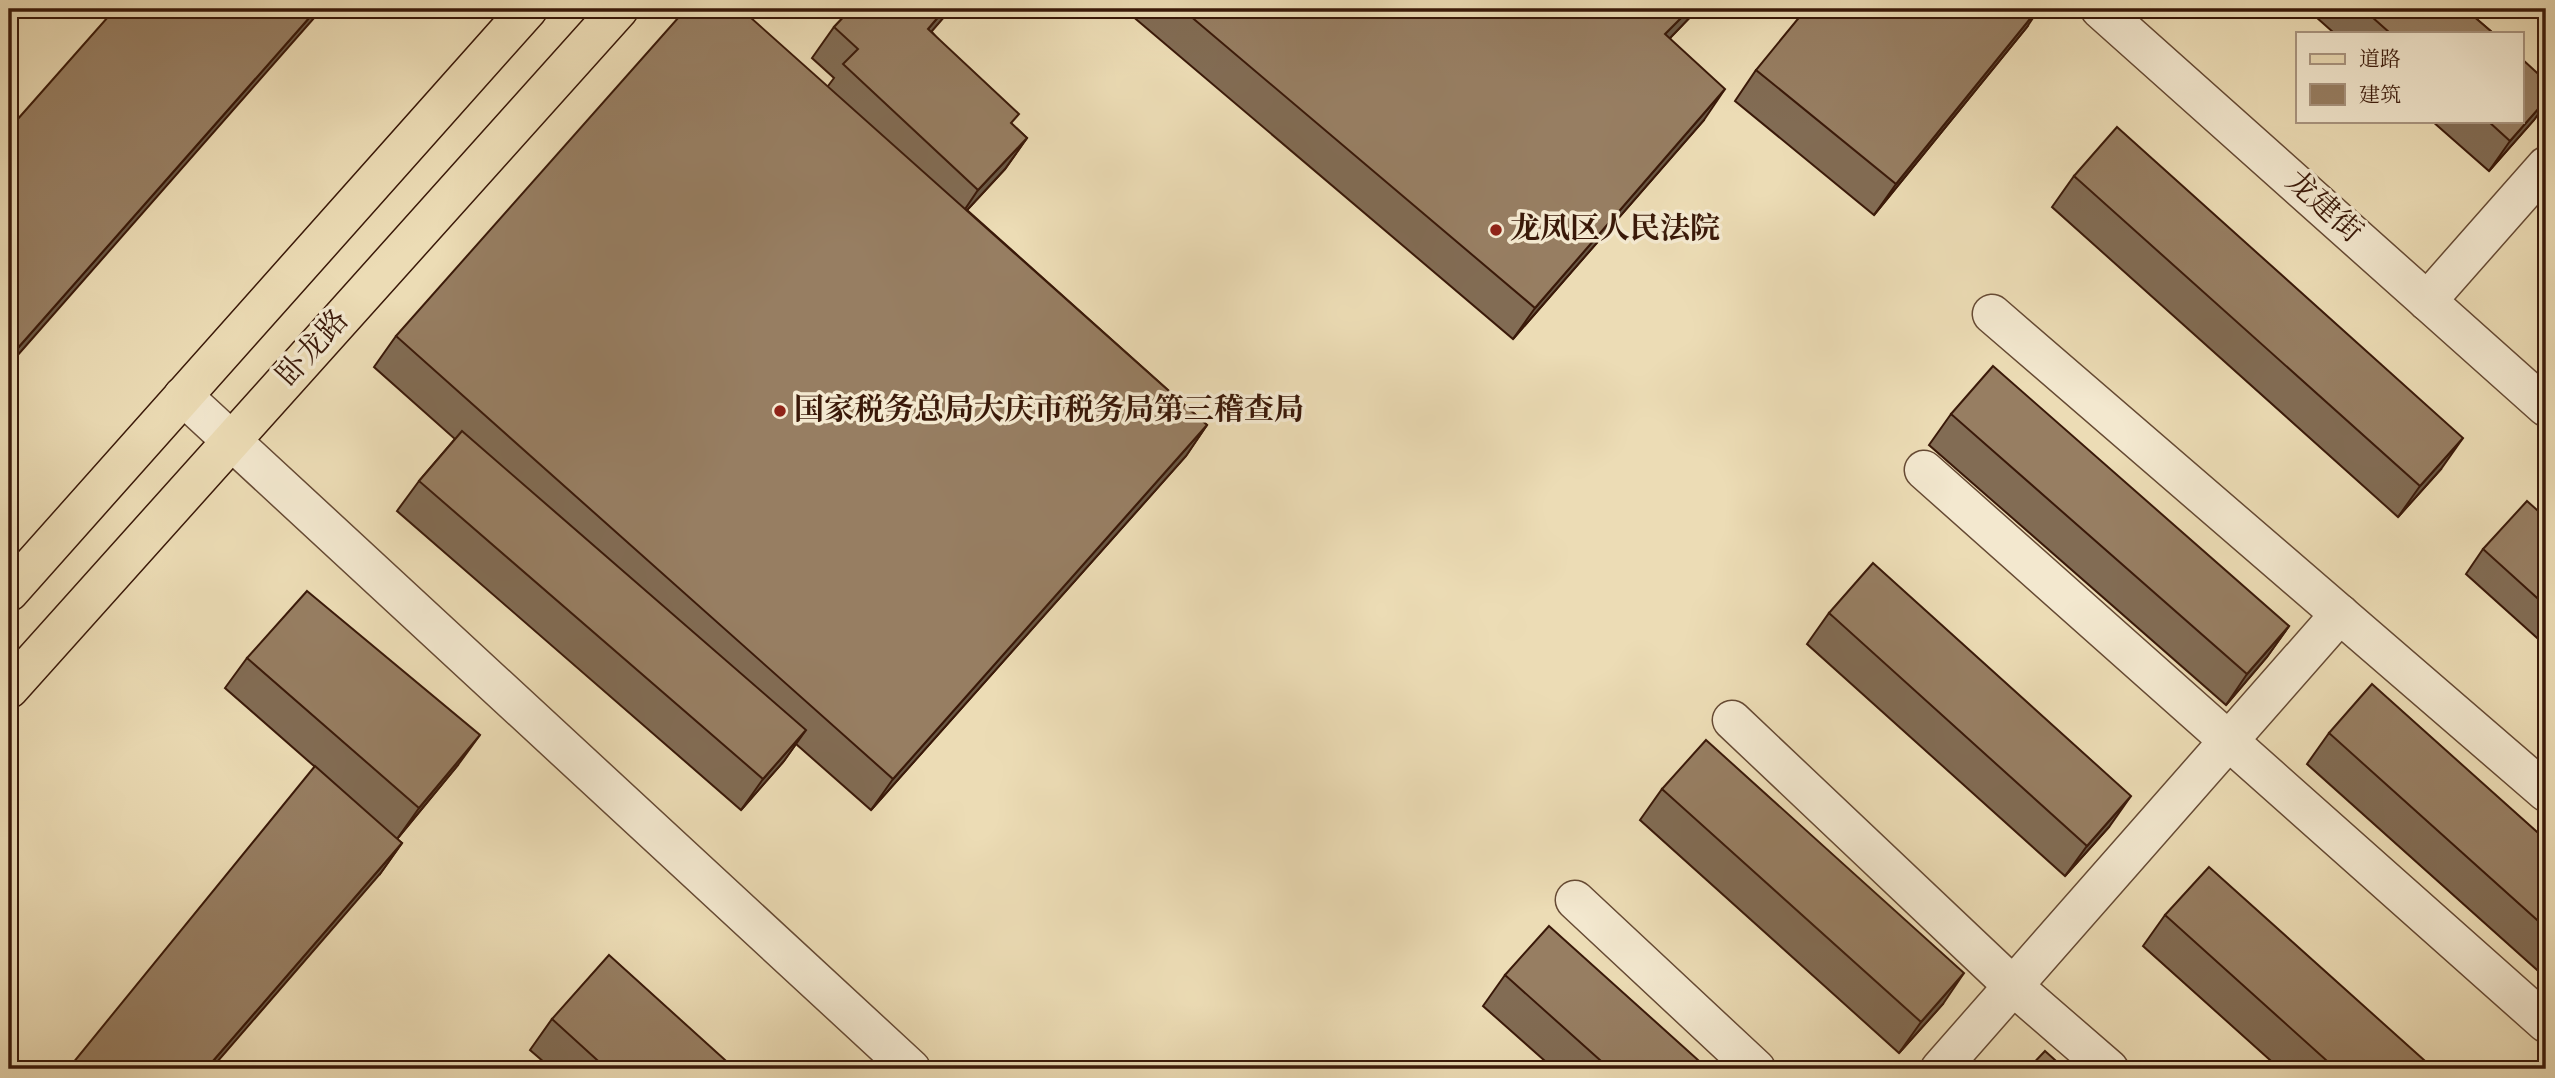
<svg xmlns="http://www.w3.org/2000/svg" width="2555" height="1078" font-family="'Sorts Mill Goudy','Noto Serif SC',serif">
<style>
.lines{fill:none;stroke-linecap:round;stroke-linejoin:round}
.minor-casing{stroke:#664a34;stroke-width:41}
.major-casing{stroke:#3a1909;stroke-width:41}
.minor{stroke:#f3e8cf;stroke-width:38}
.major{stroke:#ecdcb5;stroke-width:38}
.wall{fill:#826c54;stroke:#3a1909;stroke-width:2}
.shaded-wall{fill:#6a5845;stroke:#3a1909;stroke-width:2}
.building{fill:#977e62;stroke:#3a1909;stroke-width:2}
.poi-dot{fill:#8f2418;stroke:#f3e8cf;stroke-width:2.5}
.labels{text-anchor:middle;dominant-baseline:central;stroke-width:7;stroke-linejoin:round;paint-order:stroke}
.street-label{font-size:30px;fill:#3a1909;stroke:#f3e8cf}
.poi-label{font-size:30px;font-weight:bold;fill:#3a1909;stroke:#f3e8cf;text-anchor:start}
</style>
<rect width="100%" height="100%" fill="#ecdcb5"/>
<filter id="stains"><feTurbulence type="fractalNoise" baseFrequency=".00286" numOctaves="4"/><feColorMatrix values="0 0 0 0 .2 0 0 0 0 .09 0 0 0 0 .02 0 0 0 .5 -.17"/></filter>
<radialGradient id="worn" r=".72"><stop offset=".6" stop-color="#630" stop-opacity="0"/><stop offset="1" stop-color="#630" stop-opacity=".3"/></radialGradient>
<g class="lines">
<defs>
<g id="minor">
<polyline points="2100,9 2546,407"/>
<polyline points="2427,301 2546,166"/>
<polyline points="1992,314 2546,792"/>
<polyline points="183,396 911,1069"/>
<polyline points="1924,470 2546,1023"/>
<polyline points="1732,720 2013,986 2109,1069"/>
<polyline points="1575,900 1756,1069"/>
<polyline points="1940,1069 2340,614"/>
</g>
<g id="major">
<polyline points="9,592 528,9"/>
<polyline points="9,689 619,9"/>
</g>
</defs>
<use href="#minor" class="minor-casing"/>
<use href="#major" class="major-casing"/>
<use href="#minor" class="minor"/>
<use href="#major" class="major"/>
</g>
<g class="wall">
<polygon points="851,9 951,9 931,31 1012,124 1027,138 1005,169 967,210 1207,425 1186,456 871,810 796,744 784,761 741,810 397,511 419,481 455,439 374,367 396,336 828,86 834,78 812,58 834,27"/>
<polygon points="1124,9 1698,9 1670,38 1704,120 1513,339"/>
<polygon points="2307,9 2465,9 2493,33 2334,33"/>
<polygon points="2027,27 1874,215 1735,101 1756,70"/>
<polygon points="2546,81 2546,103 2534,120 2489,171 2432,121 2522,121"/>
<polygon points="2074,176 2441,469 2398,517 2052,207"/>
<polygon points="1951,414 2289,626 2267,657 2226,705 1929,445"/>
<polygon points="2546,518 2546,646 2466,574 2483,549"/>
<polygon points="1829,613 2109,827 2065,876 1807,644"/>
<polygon points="247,658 458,765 397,839 402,843 380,874 314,766 225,688"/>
<polygon points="2329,733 2546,840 2546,978 2307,764"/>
<polygon points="1662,789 1943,1004 1899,1053 1640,820"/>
<polygon points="2165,915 2434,1069 2280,1069 2143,946"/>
<polygon points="1505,975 1708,1069 1554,1069 1483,1006"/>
<polygon points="552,1019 735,1069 552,1069 530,1050"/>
</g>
<g class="shaded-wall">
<polygon points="317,9 322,9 9,365 9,358"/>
<polygon points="945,9 951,9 907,60 928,29"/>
<polygon points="1690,9 1698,9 1644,65 1665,34"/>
<polygon points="2038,9 2039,9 2027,27 1874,215 1896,184"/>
<polygon points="1725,89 1704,120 1513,339 1535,308"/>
<polygon points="2546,100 2546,103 2534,120 2489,171 2510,141"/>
<polygon points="1027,138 1005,169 957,221 978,190"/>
<polygon points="1207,425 1186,456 871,810 893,779"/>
<polygon points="2463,438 2441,469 2398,517 2420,486"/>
<polygon points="2289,626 2267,657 2226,705 2247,674"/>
<polygon points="806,730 784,761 741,810 763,779"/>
<polygon points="480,735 458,765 397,839 419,808"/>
<polygon points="2131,796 2109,827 2065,876 2087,846"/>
<polygon points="402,843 380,874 211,1069 206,1069"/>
<polygon points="1964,973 1943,1004 1899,1053 1921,1022"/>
</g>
<g class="building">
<polygon points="115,9 317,9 9,358 9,129"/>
<polygon points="686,9 741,9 1207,425 893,779 396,336"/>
<polygon points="851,9 945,9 928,29 1019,114 1011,123 1027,138 978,190 843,64 858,49 834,27"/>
<polygon points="1182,9 1690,9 1665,34 1725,89 1535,308"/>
<polygon points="1806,9 2038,9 1896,184 1756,70"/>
<polygon points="2363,9 2465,9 2493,33 2390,33"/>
<polygon points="2522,59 2546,81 2546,100 2510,141 2488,121 2522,121"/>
<polygon points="2117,127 2463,438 2420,486 2074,176"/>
<polygon points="1993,366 2289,626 2247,674 1951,414"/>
<polygon points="462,431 806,730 763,779 419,481"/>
<polygon points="2527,501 2546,518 2546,606 2483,549"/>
<polygon points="1873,563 2131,796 2087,846 1829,613"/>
<polygon points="307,591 480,735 419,808 247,658"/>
<polygon points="2372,684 2546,840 2546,928 2329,733"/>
<polygon points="1706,740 1964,973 1921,1022 1662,789"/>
<polygon points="315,766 402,843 206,1069 68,1069"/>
<polygon points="2209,867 2434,1069 2336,1069 2165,915"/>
<polygon points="1549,926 1708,1069 1610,1069 1505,975"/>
<polygon points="609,955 735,1069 607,1069 552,1019"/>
<polygon points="2045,1051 2065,1069 2028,1069"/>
</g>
<g class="poi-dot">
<circle cx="1496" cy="230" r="7"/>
<circle cx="780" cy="411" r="7"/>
</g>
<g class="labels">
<g class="street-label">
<text transform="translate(2323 208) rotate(42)">龙建街</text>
<text transform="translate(314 349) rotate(-48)">卧龙路</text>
</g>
<g class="poi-label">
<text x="1510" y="230">龙凤区人民法院</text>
<text x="794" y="411">国家税务总局大庆市税务局第三稽查局</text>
</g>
</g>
<rect width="2555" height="1078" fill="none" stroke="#ecdcb5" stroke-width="35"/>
<rect x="10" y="10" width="2534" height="1057" fill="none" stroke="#3a1909" stroke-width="3.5"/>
<rect x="18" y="18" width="2520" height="1043" fill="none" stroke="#3a1909" stroke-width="2"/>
<rect x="2296" y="32" width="228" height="91" fill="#f3e8cf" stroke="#a99580" stroke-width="2"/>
<rect x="2310" y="54" width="35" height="10" fill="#ecdcb5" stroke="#a99580" stroke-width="2"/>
<text x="2359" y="66" font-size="21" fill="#3a1909">道路</text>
<rect x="2310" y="84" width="35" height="21" fill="#977e62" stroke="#a99580" stroke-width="2"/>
<text x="2359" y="102" font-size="21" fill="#3a1909">建筑</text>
<rect width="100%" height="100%" filter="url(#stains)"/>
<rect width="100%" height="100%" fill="url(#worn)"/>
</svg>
